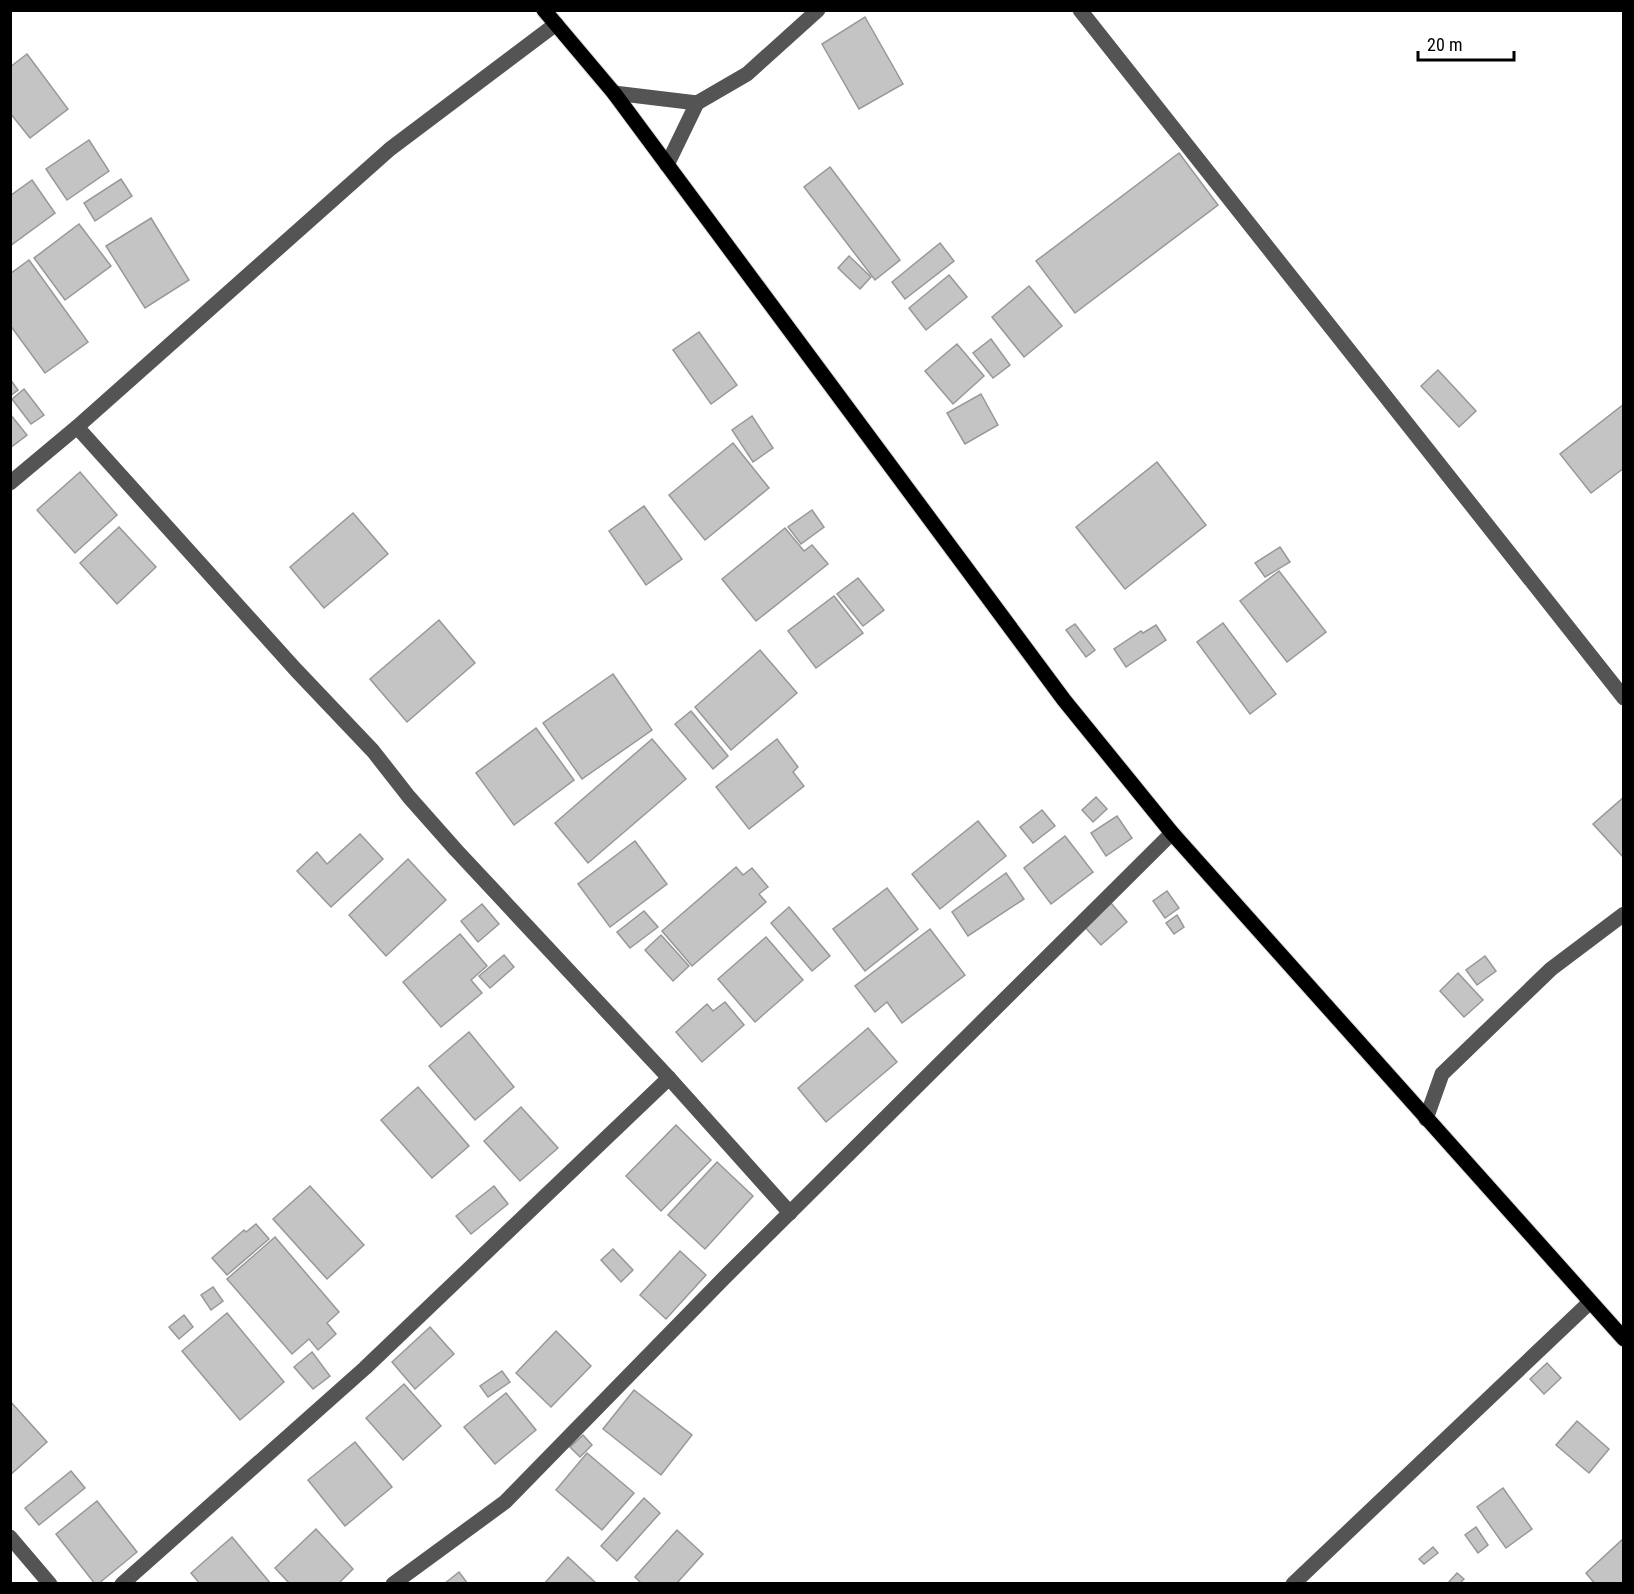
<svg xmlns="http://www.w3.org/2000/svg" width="1634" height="1594" font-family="'Roboto Condensed',sans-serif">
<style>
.building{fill:#c4c4c4;stroke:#989898;stroke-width:1.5}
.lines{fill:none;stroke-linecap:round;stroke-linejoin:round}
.major-casing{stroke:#dbdbdb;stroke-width:17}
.minor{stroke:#545454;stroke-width:15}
.major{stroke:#000;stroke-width:15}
</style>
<rect width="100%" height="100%" fill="#fff"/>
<g class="building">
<polygon points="865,17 903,84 859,109 822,44"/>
<polygon points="27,54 68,109 30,138 10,113 10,67"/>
<polygon points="89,140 109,171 67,200 46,169"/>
<polygon points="1179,153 1218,205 1075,313 1036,261"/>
<polygon points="830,167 900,260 875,280 804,187"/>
<polygon points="121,179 132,196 95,221 84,203"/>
<polygon points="32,180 55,213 10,246 10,196"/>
<polygon points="151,218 189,280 145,308 106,246"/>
<polygon points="79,224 111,266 65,300 34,258"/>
<polygon points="940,243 954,261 905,299 892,282"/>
<polygon points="849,256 871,277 860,289 838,268"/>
<polygon points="29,260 88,342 45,373 10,325 10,274"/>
<polygon points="949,275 967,297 926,330 909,308"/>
<polygon points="1029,286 1062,326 1024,357 992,317"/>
<polygon points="699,332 737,385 711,404 673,350"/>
<polygon points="991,339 1010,365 993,378 973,353"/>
<polygon points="957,344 984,376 953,404 925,371"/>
<polygon points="1438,370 1476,411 1459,427 1421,386"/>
<polygon points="10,379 18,390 10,396"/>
<polygon points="24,389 44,415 31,424 12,399"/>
<polygon points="981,394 998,425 965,444 947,413"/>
<polygon points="1624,404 1624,468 1591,493 1560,454"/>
<polygon points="10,414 27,435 10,448"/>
<polygon points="752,416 773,448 753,462 732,430"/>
<polygon points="733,443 769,488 705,540 669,495"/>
<polygon points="1157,462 1206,525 1125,589 1076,527"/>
<polygon points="80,472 117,515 75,553 37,510"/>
<polygon points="644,506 682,559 646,585 609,531"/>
<polygon points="812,510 824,527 801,544 788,527"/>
<polygon points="353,513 388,554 324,608 290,567"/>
<polygon points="119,527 156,567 117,604 80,563"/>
<polygon points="785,528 804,551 812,545 828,564 756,621 722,579"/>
<polygon points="1280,547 1290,562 1265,577 1255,563"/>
<polygon points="1279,571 1326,632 1287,662 1240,601"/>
<polygon points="858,578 884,610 863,626 837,594"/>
<polygon points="834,596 863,633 816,668 788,631"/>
<polygon points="439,620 475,663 407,722 370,679"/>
<polygon points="1223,623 1276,694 1250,714 1197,642"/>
<polygon points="1075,624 1095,650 1086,657 1066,630"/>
<polygon points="1156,625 1166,640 1126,667 1114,649 1141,631 1143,633"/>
<polygon points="760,650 797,693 731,750 695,707"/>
<polygon points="613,674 652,730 582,779 543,723"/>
<polygon points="691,711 728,756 713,769 675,724"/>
<polygon points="536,728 574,780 514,825 476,773"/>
<polygon points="652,739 686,779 588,863 555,823"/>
<polygon points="777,739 798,767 793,772 804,786 749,829 716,787"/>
<polygon points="1096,797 1107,809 1093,822 1082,810"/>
<polygon points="1624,797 1624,858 1593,824"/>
<polygon points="1042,810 1055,826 1033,843 1020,827"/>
<polygon points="1117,816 1132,838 1106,856 1091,833"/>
<polygon points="978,821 1006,856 940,909 912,874"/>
<polygon points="360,834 383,859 331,907 297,871 317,852 327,864"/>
<polygon points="1065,836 1093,872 1051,904 1024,868"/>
<polygon points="635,841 667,884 610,927 578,884"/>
<polygon points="408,859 446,900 386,956 349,915"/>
<polygon points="736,867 743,875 752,868 768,887 759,894 766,902 692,966 662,931"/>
<polygon points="1006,873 1024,899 968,936 952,912"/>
<polygon points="887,888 918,929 865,971 833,929"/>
<polygon points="1167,891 1179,908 1165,918 1153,901"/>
<polygon points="1111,903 1127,922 1101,945 1084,926"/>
<polygon points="482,904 499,924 478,942 461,921"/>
<polygon points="789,907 830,956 812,971 771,923"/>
<polygon points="644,911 658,927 630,948 617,932"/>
<polygon points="1177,915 1184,927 1174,934 1166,923"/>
<polygon points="930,929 965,975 902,1023 887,1002 875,1012 855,986"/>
<polygon points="460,934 487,966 471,980 482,993 441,1027 403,982"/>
<polygon points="661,935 689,966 673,981 645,950"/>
<polygon points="766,937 803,980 755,1022 718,979"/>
<polygon points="504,955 514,967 490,988 479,976"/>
<polygon points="1485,956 1496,971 1477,985 1466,970"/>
<polygon points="1458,973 1483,1000 1464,1017 1440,991"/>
<polygon points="725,1002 744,1025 702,1062 676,1032 707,1004 713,1011"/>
<polygon points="868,1028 897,1062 826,1122 798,1088"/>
<polygon points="469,1032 514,1087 475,1120 429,1066"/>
<polygon points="418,1087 469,1146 432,1178 381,1120"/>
<polygon points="521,1107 558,1148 520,1181 484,1141"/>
<polygon points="676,1125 711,1160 661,1211 626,1176"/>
<polygon points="717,1162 753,1196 705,1249 668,1215"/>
<polygon points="310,1186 364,1245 327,1279 273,1219"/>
<polygon points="494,1186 508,1204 471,1234 456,1216"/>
<polygon points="256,1224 269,1239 227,1275 212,1258 244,1230 246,1232"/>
<polygon points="275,1237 339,1312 327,1323 336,1334 318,1350 309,1339 292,1354 227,1279"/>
<polygon points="613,1249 633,1270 621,1282 601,1260"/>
<polygon points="680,1251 706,1275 666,1319 640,1295"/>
<polygon points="213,1287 223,1301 211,1310 201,1295"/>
<polygon points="227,1313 284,1382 240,1420 182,1351"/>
<polygon points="184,1315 193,1327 179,1339 169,1327"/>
<polygon points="430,1327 454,1354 415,1389 392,1362"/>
<polygon points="556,1331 591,1366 551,1407 516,1373"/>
<polygon points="312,1352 330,1376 313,1389 294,1367"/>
<polygon points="1547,1363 1561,1378 1544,1394 1530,1379"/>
<polygon points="502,1371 510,1382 488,1397 480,1386"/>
<polygon points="404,1384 441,1426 403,1460 366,1418"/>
<polygon points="634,1390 692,1435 661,1475 603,1429"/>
<polygon points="506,1393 536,1430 495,1464 464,1427"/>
<polygon points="10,1401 47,1442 10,1475"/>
<polygon points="1577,1421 1609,1449 1589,1473 1556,1445"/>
<polygon points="583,1435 592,1445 580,1457 570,1447"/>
<polygon points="355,1442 392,1487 345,1526 308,1480"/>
<polygon points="587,1453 634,1493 602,1530 556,1490"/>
<polygon points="71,1471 85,1488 39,1525 25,1508"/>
<polygon points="1503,1488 1532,1529 1506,1548 1477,1507"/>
<polygon points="644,1498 660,1513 617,1561 601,1546"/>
<polygon points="97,1501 137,1552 98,1584 95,1584 56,1534"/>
<polygon points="1476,1527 1488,1545 1478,1553 1465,1535"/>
<polygon points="316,1529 353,1569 338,1584 290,1584 275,1568"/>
<polygon points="677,1530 703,1554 676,1584 642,1584 635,1577"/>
<polygon points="232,1537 271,1584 200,1584 191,1573"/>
<polygon points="1624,1538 1624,1584 1595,1584 1586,1573"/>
<polygon points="1433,1547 1438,1553 1424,1564 1419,1559"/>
<polygon points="568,1557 597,1584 544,1584"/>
<polygon points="459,1572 468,1584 444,1584"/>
<polygon points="1457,1573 1464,1579 1459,1584 1447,1584"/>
</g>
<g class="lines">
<defs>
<polyline id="major" points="544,10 614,93 1064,700 1172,833 1624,1339"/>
</defs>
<use href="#major" class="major-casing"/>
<g class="minor">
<polyline points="1080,10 1624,698"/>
<polyline points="614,93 697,103"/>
<polyline points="667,165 697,103 747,74 818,10"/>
<polyline points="77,427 296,670 373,751 409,797 456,850 669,1078 790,1213"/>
<polyline points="10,483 77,427 390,149 556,24"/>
<polyline points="1426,1119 1442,1074 1551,969 1624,914"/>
<polyline points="10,1537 50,1584"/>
<polyline points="122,1584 365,1368 669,1078"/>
<polyline points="393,1584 505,1502 725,1277 1172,833"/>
<polyline points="1293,1584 1589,1303"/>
</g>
<use href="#major" class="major"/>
</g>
<rect width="1634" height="1594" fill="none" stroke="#000000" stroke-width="24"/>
<path d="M1418 51v9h96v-9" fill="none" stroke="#000000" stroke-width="3"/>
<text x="1427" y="51" font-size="18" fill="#000000" stroke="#ffffff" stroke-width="4.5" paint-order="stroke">20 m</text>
</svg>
